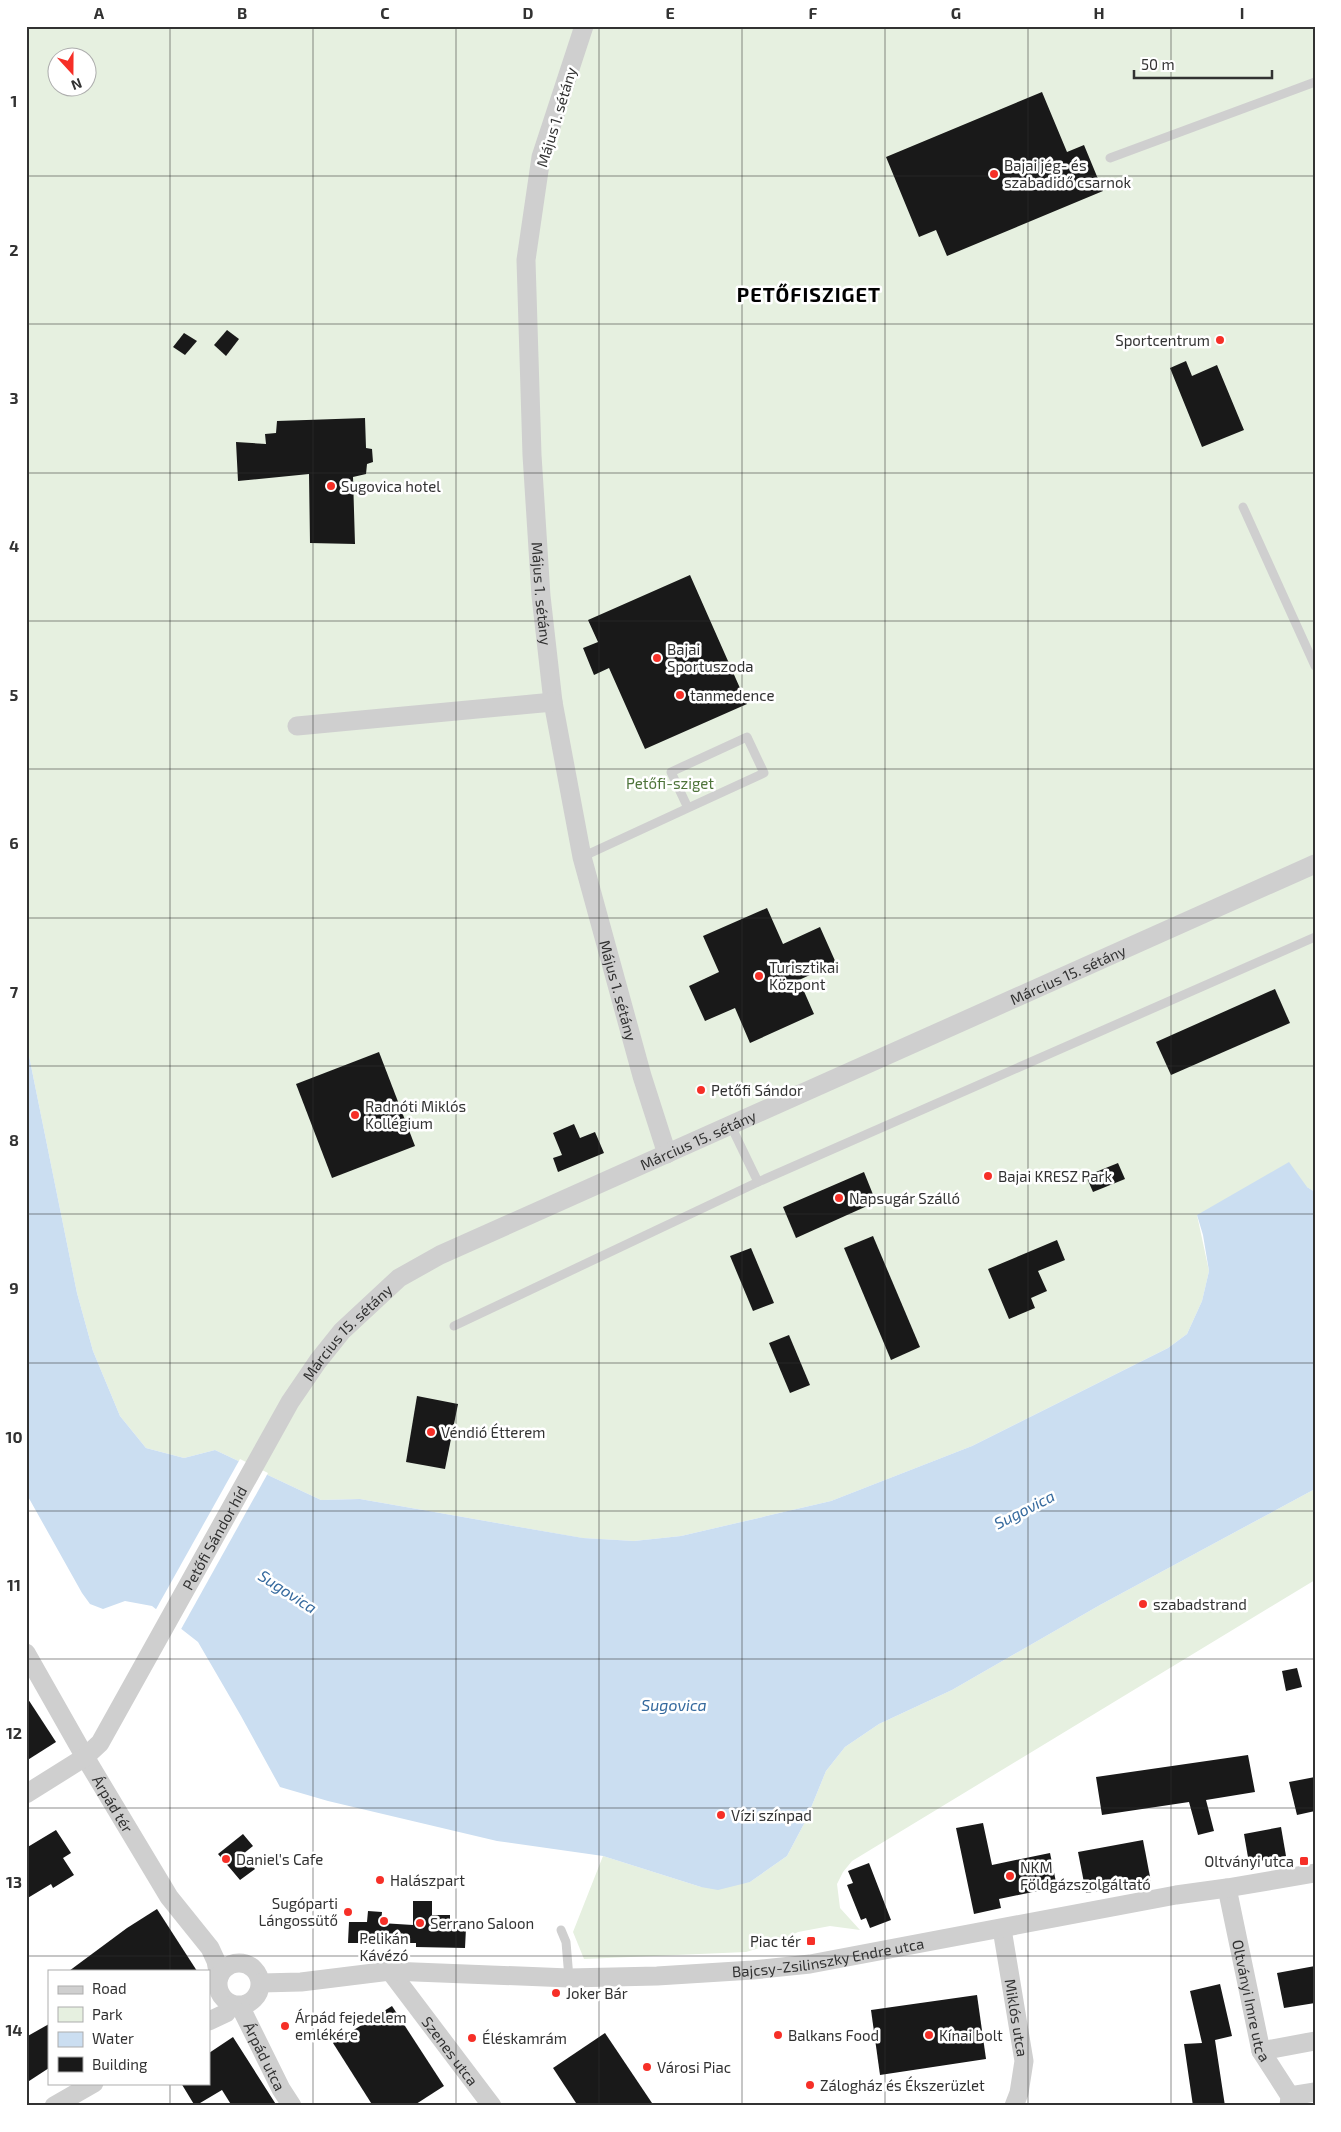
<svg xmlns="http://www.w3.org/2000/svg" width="1341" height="2132" font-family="'Exo 2',sans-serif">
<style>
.green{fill:#e6f0e0;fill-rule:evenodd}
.water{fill:#cbdef1}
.pier{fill:#fff}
.building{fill:#191919}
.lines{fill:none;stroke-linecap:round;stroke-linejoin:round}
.service{stroke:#cfcfcf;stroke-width:9}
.minor{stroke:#cfcfcf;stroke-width:19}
.grid{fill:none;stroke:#323232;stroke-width:1;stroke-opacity:0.55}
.poi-dot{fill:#f62f27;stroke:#fff;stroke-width:2}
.labels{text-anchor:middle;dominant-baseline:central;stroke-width:5;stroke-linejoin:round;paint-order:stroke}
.street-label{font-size:15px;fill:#323232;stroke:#fff}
.poi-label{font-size:15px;fill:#323232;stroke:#fff;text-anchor:start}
.park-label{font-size:15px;fill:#4e743a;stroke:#fff}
.water-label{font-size:16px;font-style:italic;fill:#366a9e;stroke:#fff}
.district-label{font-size:20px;font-weight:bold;letter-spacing:1px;fill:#000;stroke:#fff}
.neatline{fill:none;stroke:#323232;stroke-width:2}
.grid-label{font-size:16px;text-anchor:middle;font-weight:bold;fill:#323232}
</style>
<rect width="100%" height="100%" fill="#fff"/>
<g class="green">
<path d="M30,26H1315V1192L1307,1187L1197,1215L1209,1271L1202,1301L1187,1334L1168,1348L972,1446L831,1501L681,1536L634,1541L582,1538L360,1499L321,1500L215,1450L184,1458L146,1448L120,1416L93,1351L77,1293L26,1041V42ZM58,58H88V88H58Z"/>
<polygon points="1315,1489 1315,1580 852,1861 843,1872 837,1884 840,1908 860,1930 830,1926 798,1932 778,1942 746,1952 584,1959 573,1932 603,1856 701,1887 750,1882 787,1856 806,1820 826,1771 845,1747 879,1724 952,1690 1100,1605"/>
</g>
<polygon class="water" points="26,1041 77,1293 93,1351 120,1416 146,1448 184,1458 215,1450 321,1500 360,1499 583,1538 634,1541 681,1536 831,1501 972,1446 1168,1348 1187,1334 1202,1301 1209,1271 1203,1235 1197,1215 1289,1162 1307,1187 1315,1192 1315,1489 1100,1605 952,1690 879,1724 845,1747 826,1771 806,1820 787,1856 750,1882 718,1890 701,1887 603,1856 497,1841 328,1801 280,1787 241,1716 198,1642 152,1606 125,1601 103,1609 90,1604 82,1593 26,1493"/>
<polygon class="pier" points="240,1459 268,1473 180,1631 155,1611"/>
<g class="building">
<polygon points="1042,92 1067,152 1084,145 1103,191 947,256 936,230 919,237 886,157"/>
<polygon points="227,330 239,339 226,356 214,345"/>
<polygon points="184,333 197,341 185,355 173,347"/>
<polygon points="1186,361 1192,376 1217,365 1244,430 1202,447 1170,368"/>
<polygon points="365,418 366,448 372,449 373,462 367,464 366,474 353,477 355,544 310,543 309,474 238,481 236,442 266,444 265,434 276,433 277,421"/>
<polygon points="690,575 747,704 645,749 609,668 594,675 583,648 598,642 588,620"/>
<polygon points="767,908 783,944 820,927 836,963 799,980 814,1014 750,1043 735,1008 705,1021 689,986 719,972 703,936"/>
<polygon points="1275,989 1290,1023 1171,1075 1156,1042"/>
<polygon points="379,1052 415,1146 332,1178 296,1084"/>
<polygon points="574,1124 580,1138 595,1132 604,1153 558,1172 553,1158 562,1155 553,1133"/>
<polygon points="1118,1163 1125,1179 1093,1192 1086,1176"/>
<polygon points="864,1172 876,1202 796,1238 783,1207"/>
<polygon points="873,1236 920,1347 891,1360 844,1248"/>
<polygon points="1057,1240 1065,1260 1038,1271 1047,1291 1031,1298 1035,1308 1009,1319 988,1269"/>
<polygon points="751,1248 774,1303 753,1311 730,1256"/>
<polygon points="789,1335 810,1385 790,1393 769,1343"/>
<polygon points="417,1396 458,1404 445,1469 406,1462"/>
<polygon points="1297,1668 1302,1687 1286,1691 1282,1671"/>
<polygon points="26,1696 56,1742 26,1761"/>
<polygon points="1248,1755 1255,1792 1206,1800 1214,1831 1198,1835 1189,1802 1102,1815 1096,1777"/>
<polygon points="1315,1777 1315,1811 1297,1815 1289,1782"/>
<polygon points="983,1823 992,1865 1050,1853 1057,1887 999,1899 1001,1908 974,1914 956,1828"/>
<polygon points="1281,1827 1286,1856 1249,1863 1244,1834"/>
<polygon points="56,1830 71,1853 63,1858 74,1875 53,1888 51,1884 26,1899 26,1848"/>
<polygon points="243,1834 253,1846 243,1854 255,1869 240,1880 218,1854"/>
<polygon points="1143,1840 1151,1882 1086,1893 1078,1852"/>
<polygon points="869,1863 891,1920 870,1928 866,1918 861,1920 847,1885 853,1883 848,1871"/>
<polygon points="413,1901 432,1901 432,1915 450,1915 450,1928 466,1928 465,1948 416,1947 416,1943 348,1943 349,1922 367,1922 368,1911 382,1912 381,1923 413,1925"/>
<polygon points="157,1909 197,1971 69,1971 127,1928"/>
<polygon points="1315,1966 1315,2003 1284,2008 1277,1973"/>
<polygon points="1220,1984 1232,2036 1215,2040 1225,2106 1193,2106 1184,2044 1202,2043 1190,1991"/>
<polygon points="977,1995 986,2059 880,2075 871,2010"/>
<polygon points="392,2006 444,2086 413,2106 373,2106 333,2043"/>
<polygon points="49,2024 49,2068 26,2083 26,2037"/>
<polygon points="605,2033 654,2106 578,2106 553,2068"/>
<polygon points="233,2037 277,2106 232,2106 222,2090 195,2106 181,2083 209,2083 209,2053"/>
</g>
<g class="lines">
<g class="service">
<polyline points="1110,158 1315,82"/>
<polyline points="1243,507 1315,666"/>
<polyline points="582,857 688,808 671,772 747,737 764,773 688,808"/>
<polyline points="731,1126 758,1182"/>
<polyline points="454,1326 758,1182 1315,937"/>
<polyline points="561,1930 566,1942 569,1978"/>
</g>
<g class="minor">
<path id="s1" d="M584,26L541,157L526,260L532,455L541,596L553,702L582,857L642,1076L667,1154"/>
<polyline points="297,726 553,702"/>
<path id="s2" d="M26,1653L85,1757L169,1897L210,1948L216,1961L219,1977"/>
<path id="s3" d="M26,1794L85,1757L100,1743L290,1402L318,1361L342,1331L399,1278L440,1255L1315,864"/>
<path id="s4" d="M1227,1888L1261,2051L1290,2096L1289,2106"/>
<path id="s5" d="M1002,1929L1024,2061L1019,2093L1014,2106"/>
<circle cx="239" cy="1984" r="21"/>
<path id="s6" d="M390,1971L492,2106"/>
<path id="s7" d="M261,1983L301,1982L390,1971L569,1978L657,1976L753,1970L810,1964L1176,1895L1227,1888L1315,1873"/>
<path id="s8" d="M240,2006L281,2089L292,2106"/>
<polyline points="209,2021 226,2013 232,2005"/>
<polyline points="1261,2051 1315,2041"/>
<polyline points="1290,2096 1315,2092"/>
<polyline points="54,2106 94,2083"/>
</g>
</g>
<path class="grid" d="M170,26V1971M313,26V2106M456,26V2106M599,26V2106M742,26V2106M885,26V2106M1028,26V2106M1171,26V2106M26,176H1315M26,324H1315M26,473H1315M26,621H1315M26,769H1315M26,918H1315M26,1066H1315M26,1214H1315M26,1363H1315M26,1511H1315M26,1659H1315M26,1808H1315M26,1956H1315M170,2083V2106"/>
<g class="poi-dot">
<circle cx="994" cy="174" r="5"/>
<circle cx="1220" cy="340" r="5"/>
<circle cx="331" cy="486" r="5"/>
<circle cx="657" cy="658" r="5"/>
<circle cx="680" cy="695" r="5"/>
<circle cx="759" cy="976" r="5"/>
<circle cx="701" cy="1090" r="5"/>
<circle cx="355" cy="1115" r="5"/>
<circle cx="988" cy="1176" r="5"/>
<circle cx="839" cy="1198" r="5"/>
<circle cx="431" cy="1432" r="5"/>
<circle cx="1143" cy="1604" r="5"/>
<circle cx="721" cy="1815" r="5"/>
<circle cx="226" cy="1859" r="5"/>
<rect x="1299" y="1856" width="10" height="10" rx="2.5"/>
<circle cx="1010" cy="1876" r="5"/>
<circle cx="380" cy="1880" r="5"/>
<circle cx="348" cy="1912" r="5"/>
<circle cx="384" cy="1921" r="5"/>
<circle cx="420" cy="1923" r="5"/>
<rect x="806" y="1936" width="10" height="10" rx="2.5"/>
<circle cx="556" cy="1993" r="5"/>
<circle cx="285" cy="2026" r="5"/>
<circle cx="778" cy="2035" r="5"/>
<circle cx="929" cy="2035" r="5"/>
<circle cx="472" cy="2038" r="5"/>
<circle cx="647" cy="2067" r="5"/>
<circle cx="810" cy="2085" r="5"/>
</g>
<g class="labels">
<g class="street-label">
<text transform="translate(556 117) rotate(-73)">Május 1. sétány</text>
<text stroke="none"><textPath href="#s1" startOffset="576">Május 1. sétány</textPath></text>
<text stroke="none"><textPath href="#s3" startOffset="1381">Március 15. sétány</textPath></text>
<text stroke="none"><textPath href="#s1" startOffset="981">Május 1. sétány</textPath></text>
<text stroke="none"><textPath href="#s3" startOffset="976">Március 15. sétány</textPath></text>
<text stroke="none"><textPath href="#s3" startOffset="571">Március 15. sétány</textPath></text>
<text stroke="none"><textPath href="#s3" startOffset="325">Petőfi Sándor híd</textPath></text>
<text stroke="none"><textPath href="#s2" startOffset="174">Árpád tér</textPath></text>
<text stroke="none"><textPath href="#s7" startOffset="569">Bajcsy-Zsilinszky Endre utca</textPath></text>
<text stroke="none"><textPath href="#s4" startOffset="115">Oltványi Imre utca</textPath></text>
<text stroke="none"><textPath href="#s5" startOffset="90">Miklós utca</textPath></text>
<text stroke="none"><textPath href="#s6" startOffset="100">Szenes utca</textPath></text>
<text stroke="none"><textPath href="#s8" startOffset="56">Árpád utca</textPath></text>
</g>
<g class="poi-label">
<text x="1004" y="165">Bajai jég- és<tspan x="1004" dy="17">szabadidő csarnok</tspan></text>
<text x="1210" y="340" text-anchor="end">Sportcentrum</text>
<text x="341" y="486">Sugovica hotel</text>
<text x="667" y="649">Bajai<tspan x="667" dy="17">Sportuszoda</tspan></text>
<text x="690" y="695">tanmedence</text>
<text x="769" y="967">Turisztikai<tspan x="769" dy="17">Központ</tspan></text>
<text x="711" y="1090">Petőfi Sándor</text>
<text x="365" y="1106">Radnóti Miklós<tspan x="365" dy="17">Kollégium</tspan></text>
<text x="998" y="1176">Bajai KRESZ Park</text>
<text x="849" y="1198">Napsugár Szálló</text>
<text x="441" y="1432">Véndió Étterem</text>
<text x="1153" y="1604">szabadstrand</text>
<text x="731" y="1815">Vízi színpad</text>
<text x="236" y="1859">Daniel's Cafe</text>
<text x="1294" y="1861" text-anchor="end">Oltványi utca</text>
<text x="1020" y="1867">NKM<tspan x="1020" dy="17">Földgázszolgáltató</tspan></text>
<text x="390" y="1880">Halászpart</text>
<text x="338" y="1903" text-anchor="end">Sugóparti<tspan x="338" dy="17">Lángossütő</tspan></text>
<text x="430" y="1923">Serrano Saloon</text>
<text x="384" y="1938" text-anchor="middle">Pelikán<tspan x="384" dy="17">Kávézó</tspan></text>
<text x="801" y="1941" text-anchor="end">Piac tér</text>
<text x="566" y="1993">Joker Bár</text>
<text x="295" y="2017">Árpád fejedelem<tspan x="295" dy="17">emlékére</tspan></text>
<text x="788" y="2035">Balkans Food</text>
<text x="939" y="2035">Kínai bolt</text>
<text x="482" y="2038">Éléskamrám</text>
<text x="657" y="2067">Városi Piac</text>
<text x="820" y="2085">Zálogház és Ékszerüzlet</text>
</g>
<g class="park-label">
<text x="670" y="783">Petőfi-sziget</text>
</g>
<g class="water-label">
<text transform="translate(1024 1509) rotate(-27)">Sugovica</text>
<text transform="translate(288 1591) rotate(33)">Sugovica</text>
<text x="674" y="1704">Sugovica</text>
</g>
<g class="district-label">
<text x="809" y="294">PETŐFISZIGET</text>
</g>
</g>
<rect width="1341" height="2132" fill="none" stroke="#ffffff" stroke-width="55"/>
<rect x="48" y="1970" width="162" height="115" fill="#ffffff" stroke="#adadad"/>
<rect x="58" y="1986" width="25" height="8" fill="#cfcfcf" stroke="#adadad"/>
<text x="92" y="1994" font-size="15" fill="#323232">Road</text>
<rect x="58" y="2007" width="25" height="15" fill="#e6f0e0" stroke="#adadad"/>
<text x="92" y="2020" font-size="15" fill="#323232">Park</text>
<rect x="58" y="2032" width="25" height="15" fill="#cbdef1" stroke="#adadad"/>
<text x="92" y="2044" font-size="15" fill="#323232">Water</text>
<rect x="58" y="2057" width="25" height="15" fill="#191919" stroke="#adadad"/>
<text x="92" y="2070" font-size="15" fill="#323232">Building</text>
<g transform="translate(72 72) rotate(159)"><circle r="24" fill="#ffffff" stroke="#adadad"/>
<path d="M0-4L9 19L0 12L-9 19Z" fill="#f62f27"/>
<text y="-8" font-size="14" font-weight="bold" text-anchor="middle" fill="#323232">N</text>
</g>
<path d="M1134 70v8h138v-8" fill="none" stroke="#323232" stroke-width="2.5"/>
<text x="1141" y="70" font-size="15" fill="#323232" stroke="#ffffff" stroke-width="4" paint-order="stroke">50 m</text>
<rect x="28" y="28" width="1286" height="2076" class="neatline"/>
<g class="grid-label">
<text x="99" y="19">A</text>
<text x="242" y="19">B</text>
<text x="385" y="19">C</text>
<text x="528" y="19">D</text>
<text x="670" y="19">E</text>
<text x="813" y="19">F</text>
<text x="956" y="19">G</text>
<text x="1099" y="19">H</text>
<text x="1242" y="19">I</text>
<text x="14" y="107">1</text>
<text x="14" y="256">2</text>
<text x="14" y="404">3</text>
<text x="14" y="552">4</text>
<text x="14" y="701">5</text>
<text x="14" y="849">6</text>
<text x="14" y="998">7</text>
<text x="14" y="1146">8</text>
<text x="14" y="1294">9</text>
<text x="14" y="1443">10</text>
<text x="14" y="1591">11</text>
<text x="14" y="1739">12</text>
<text x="14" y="1888">13</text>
<text x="14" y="2036">14</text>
</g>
</svg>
